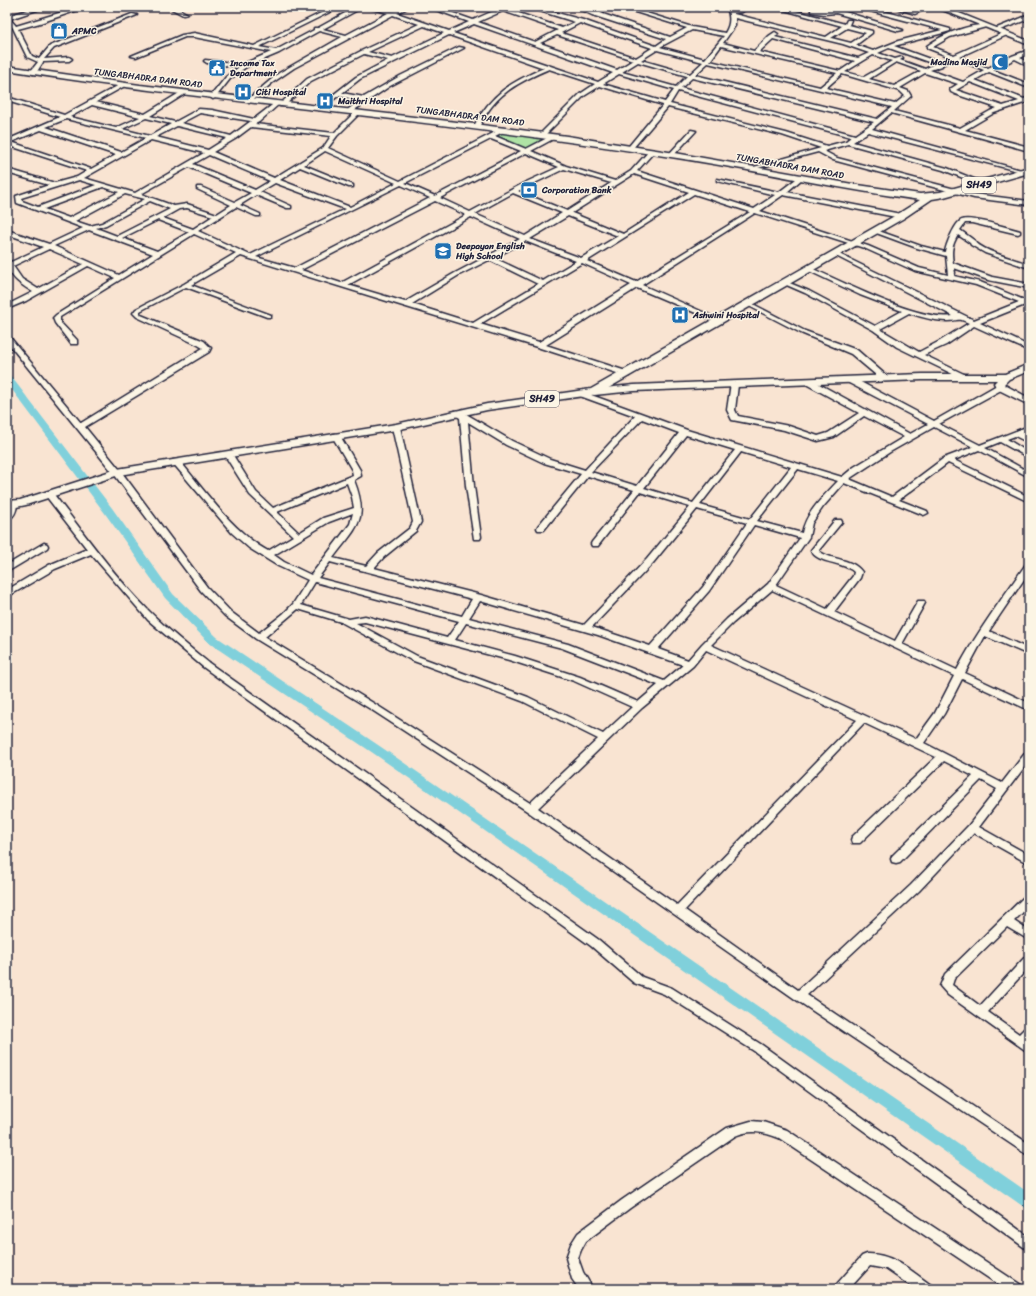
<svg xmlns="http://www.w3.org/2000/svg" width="1036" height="1296" font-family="Sriracha,sans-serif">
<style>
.green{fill:#afe3a5;stroke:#688270}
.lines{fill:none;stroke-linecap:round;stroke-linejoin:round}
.canal{fill:#80d0db;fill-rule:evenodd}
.street-tunnel{stroke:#cebdb4;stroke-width:5.5;stroke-dasharray:5.5 3;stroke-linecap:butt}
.street-casing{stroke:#22223b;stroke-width:3}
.secondary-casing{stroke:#22223b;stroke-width:3}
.primary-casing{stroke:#22223b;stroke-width:3}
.street{fill:#fcf5e5;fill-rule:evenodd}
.secondary{fill:#fcf5e5;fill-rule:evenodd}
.primary{fill:#fcf5e5;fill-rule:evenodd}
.labels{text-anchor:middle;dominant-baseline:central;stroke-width:3;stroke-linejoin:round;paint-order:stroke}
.far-poi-label{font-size:9px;font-weight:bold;fill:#22223b;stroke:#fcf5e5;text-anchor:start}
.far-street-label{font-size:9px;fill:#22223b;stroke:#fcf5e5}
.shield{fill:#fcf5e5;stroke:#63616e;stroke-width:1}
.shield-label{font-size:10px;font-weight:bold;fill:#22223b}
</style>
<rect width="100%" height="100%" fill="#f9e4d2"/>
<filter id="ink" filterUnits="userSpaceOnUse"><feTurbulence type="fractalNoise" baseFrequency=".025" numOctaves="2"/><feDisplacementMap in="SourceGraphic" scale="8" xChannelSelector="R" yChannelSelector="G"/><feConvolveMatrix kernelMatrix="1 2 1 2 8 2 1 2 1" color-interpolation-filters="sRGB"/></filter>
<g filter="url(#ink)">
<polygon class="green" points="503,133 544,138 527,149 496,137"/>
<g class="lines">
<polygon class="canal" points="7,374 10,375 112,508 173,594 217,637 381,747 1029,1193 1029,1209 1024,1207 373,753 209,643 165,598 104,512 7,383"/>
<polyline class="street-tunnel" points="800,7 802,8"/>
<defs>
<g id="street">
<polygon points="38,7 46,7 10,19 16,26 79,7 87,7 40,23 18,29 32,56 39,59 50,46 132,14 137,15 54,48 44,59 69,57 72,59 69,61 43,62 38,70 33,74 30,72 38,62 27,57 13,28 7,21 7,16"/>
<polygon points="168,7 175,7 188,14 183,15"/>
<path d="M333,7L338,8L259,47L276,50L314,30V28H318L356,7H363L323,29L346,35L388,13L365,7C374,7 382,11 391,11C396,11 403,7 410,7L397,13L449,31L469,22L428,7H436L473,20L498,9V7H510L507,9L562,28L575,22L527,7H535L583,20L656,46L666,39L592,15L574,7H582L595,12L605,7H612L600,13L670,37L687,28L619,7H627L692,27L725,33C731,23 730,17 727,7H733V10C739,10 743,7 749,7L742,12L734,13V14L826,37L842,26L773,7H782L845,24L847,20H851L849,25L872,31V33L856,45L873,51L898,41L942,30L870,11V9L872,8L950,29V31L943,33L894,46L938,62L950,57L927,48V46C941,35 968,24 986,25V27L950,37L933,47L954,55L1003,33H1007V35L959,57L988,68L1012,56L1029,50V54L1020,58L1029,62V66L1015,59L993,70L1029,84V88L989,72L975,80L1024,99L1029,97V103H1024L994,113L965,130L1029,147V151L891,113L872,129L1025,171V173L868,132L853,142L947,168L986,184L981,185L943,170L848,144L824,151L837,158L974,194L1029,201V205L974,198L833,160L818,152L750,170V168L821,148L782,135L668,107L633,148H629V146L663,105L600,86L584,96L544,136H540V134L580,94L595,84L549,69C528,78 506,88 492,106C487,112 483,120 479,127H475L474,126C491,94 511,82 544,68L449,35L360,79L342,93L364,97L400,76L459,47L464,48L390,86L350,113L345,112L360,100L338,96L320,110L315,109L356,77L388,60L364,54L311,81L284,106H280V104L307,79L361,51L419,24L393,15L294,68L272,83L249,103L246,101L247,100L279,73L342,37L319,31L279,53L246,67L230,79L215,98L213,99L210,97L226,77L239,67L207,63L204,61L205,60L243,64L271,52L194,37H185L136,57L131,56L182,35L194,33L254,46ZM503,11L558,30L535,42L478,22ZM735,18L843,44L869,53L858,58L775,37L778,34L775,32L769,36L754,51L723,43L735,26ZM580,23L652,48L636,58L561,33ZM474,24L613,73L598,82L453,33ZM424,26L444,33L392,58L368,52ZM847,28L866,33L851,43L831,38ZM692,30L724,36L705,59L660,47ZM557,35L633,60L617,70L540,43ZM773,39L855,61L840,71L759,52ZM721,46L837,73L820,87L710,61ZM889,48L934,64L925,69L900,60L903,58L902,57L895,59L878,53ZM657,50L703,62L690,74L641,60ZM873,55L892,61L864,77L845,72ZM955,59L984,70L963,82L930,70L942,66V65ZM638,62L687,76L676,87L622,72ZM896,62L921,71L894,86L869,79ZM708,63L892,107L877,119L695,75ZM925,73L958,84L950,89L951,92L955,94L997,108L990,111L960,128L894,111L911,96L908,91L900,88ZM619,74L674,90L665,102L603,84ZM842,74L900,91L905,96L895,104L826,88ZM692,78L874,122L855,135L681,88ZM970,82L1019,101L1003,106L956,90ZM678,91L851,137L846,141L827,146L786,133L670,104Z"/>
<path d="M893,7C900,7 906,9 913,10C917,10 923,7 929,7L915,14Z"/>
<polygon points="813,9 836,9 903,30 898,31 836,13 824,14 811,12 811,10"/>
<polygon points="1029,15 1029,19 997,31 992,30"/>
<path d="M121,84L124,86L123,87L96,102L145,114L181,92H185V94L150,116L175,122L199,109L212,110L254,119L276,102L278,103V105L259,122L255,124L334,133L355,112H359V114L337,136L328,148L400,181L503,128L506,130L505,131L495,136L526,149L551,136H555V138L531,151L566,166L615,181L631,171L650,150H654V152L637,171L754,209L775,195L717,181V179L779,192L800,176L803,178L802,179L787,192L901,214L904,216L901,218L783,195L760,211L868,246L919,268L948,275L946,256L917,248L871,231L876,230L921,246L945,252C946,245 955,222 962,220C971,216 1009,228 1020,231V233L1018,234L972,223H965L960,230L975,241C981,251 1017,260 1029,264V268L985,253L971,245L970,243L958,235C952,245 951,251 953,263L992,277L1029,284V288L988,280L954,268L955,273L954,276L980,282L1029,302V306L1025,305L980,323L1029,346V351L974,326L946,345L924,355L966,375V379H963L897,347L873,330L805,293L782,283L785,281L787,282L809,291L875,326L902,311L860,295L807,270V268H811C843,282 920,322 953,316L832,254L837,253L974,320L1019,302L976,285L915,271L864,248L755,213L642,285L721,320V322H717L637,288L546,345L629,372V376H626L537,347L403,306L241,256L191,285L271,315V317H267L186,287L140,311V313L141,315L204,341L211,348L209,352L85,427L120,470L207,587L231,612L259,633L283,614L293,604L308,580L278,566L249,548L232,533L172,462L173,460H179C205,491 233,532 268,551L293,536L250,495L224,454L228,452H231L256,492L273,508L353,475L352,470L332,436L333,434H339L360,470L361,476L354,480C370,521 356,527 333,558L366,566L378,553L410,528L413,522L392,427L396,425L400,427L421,522L416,531L384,557L374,568L481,595L584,625L647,559L690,507L640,492L598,546H592L591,544L592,542L634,490L588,476L544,530H538L537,528L538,526L581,474L544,463L506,445L468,422L474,486L481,537L480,539H474L466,486L460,418L455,415V411H461L512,441L550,459L585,470L635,416L580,396L579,394L583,392L687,430L842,477L854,467L904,437L864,416L834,437L818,441L784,430L732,420L727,410L731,383H734L738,385L735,410L738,416L789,426L818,436L828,433L859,413L804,383V379H810L910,434L928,424L847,382V378H853L934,421L997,385H1003V389L939,424L980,445L1029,426V431L1022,433L1029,438V443L1015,436L1007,439L1029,453V458L1000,442L985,448L1029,472V477L979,450L954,460L1029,497V502L948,463L899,500L927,511L928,513L924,515L844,483L823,507L812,523L809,537L776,585L827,609L853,576L854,572C843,561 816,564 811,550L835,520H841L842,522L819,550L820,552C834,561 852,558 862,572L860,578L834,612L895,641L918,601H924L925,603L902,644L957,670C977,632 1002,599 1026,564L1029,563V572L989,631L1029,649V655L985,636L965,673L1029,703V710L962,679L944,714L924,743L1002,783L1026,752L1029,751V761L979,827L1029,855V864L974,833L919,891L807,995L1029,1144V1156L795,999L527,811L372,710L256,639L225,616L201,591L114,474L7,342V335L9,336L81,423L203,348L198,345L137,317L133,313L136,309L184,284L236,253L194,234L60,317V322L77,340V344H71L55,323L53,318L56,315L115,278L88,266L26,301L7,309V305L33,292C20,284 7,276 7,259L11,262L43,247L7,234V230L49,244L83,228L17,203L16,196L49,185L7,173V169L55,183L77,177L87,171L7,145V140L60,117L7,101V97L64,115ZM92,105L140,117L116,128L70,117ZM200,113L251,121L231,136L181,123ZM146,118L171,124L150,136L122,129ZM66,119L146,138L121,152L46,127ZM177,126L227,138L208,150L156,137ZM251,127L331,136L323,148L274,178L213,152L235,139ZM41,130L116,155L91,169L11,142ZM491,139L521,151L435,196L405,183ZM151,140L204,153L135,193L84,178ZM325,151L396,183L350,207L280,180L300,167L349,187H353V185L304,165ZM526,153L559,167L524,183L470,212L440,198ZM209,155L270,181L255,190L193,164ZM189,167L251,193L235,202L201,187H197V189L231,205L217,214L187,204L174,206L141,194ZM564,169L611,183L567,211L518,191ZM634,174L689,192L623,234L572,213ZM79,180L96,185L38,207L22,201L21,198ZM275,183L345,209L250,255L198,231L236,207L256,216H260V214L240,205L256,195L287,208H291V206L260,192ZM401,185L430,198L295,268L256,257ZM103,187L119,192L69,218L44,209ZM513,193L562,213L525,236L475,214ZM125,194L145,199L102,223L90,226L75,221ZM694,194L750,212L636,282L587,261ZM150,201L170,209L117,236L96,228L106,225ZM435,201L466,215L341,283L301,270ZM187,208L213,216L193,229L163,218L179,209ZM568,216L618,236L581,258L530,239ZM471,217L520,239L455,273L405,302L348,285ZM158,220L189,232L157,251L122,238ZM89,230L153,254L119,275L54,246ZM525,241L576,261L543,281L494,258ZM49,249L83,264L38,289L22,279L13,266ZM489,260L538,284L473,323L412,304L459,275ZM582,263L631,285L539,342L480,324ZM909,313C921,317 934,321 947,321C959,321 957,317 969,323L940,341L919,352L880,329ZM642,419L679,433L637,486L591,472ZM934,427L973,447L944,458L892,497L849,479L890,452ZM686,435L735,450L693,503L644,488ZM741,452L791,467L750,519L700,505ZM798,469L838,481C823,497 806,512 802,533L757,521ZM347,483L352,497L354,508L323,518L299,533L277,512ZM697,509L747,523L703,587L650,646L592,627L653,563ZM353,513L350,524L311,575L284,562L274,555L329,522ZM754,525L800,538L768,584L727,619L702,644L688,660L658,649L709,591ZM330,562L472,599L462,616L318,578ZM315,582L459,621L447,638L365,616L349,619L301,605ZM772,590L954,676L935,713L916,739L711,645L733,623ZM480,601L598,635L683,665L664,681L568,644L469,618ZM298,609L341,622L411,660L522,701L598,739L530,803L378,706L265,637ZM365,622L509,660L574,681L632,707L603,734L528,697L417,656L356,623ZM466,623L562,648L658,685L638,702L580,677L515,656L455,640ZM706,650L857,720L677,905L538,808L642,708L693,666ZM864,723L936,757L852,837L851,840L852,843H860L944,761L973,776L892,856L891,859L892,862L896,863L900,862L981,780L997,789L969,825L911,885L798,990L685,910Z"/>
<polygon points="691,130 696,131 673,156 669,156 669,154"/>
<polygon points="749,302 805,331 857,350 889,378 885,380 882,380 851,354 801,333 747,305 747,303"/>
<path d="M46,492H52C83,532 113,575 149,611C168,630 188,646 209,663L599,940L642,977L672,988L762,1045L1029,1237V1250L1025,1248L754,1051L664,994L634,983L591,946L203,667L148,620L91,554L55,569L7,597V590L49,565L87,549L46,496L45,494Z"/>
<path d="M10,503H16L17,505C16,512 14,518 7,519V512Z"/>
<polygon points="44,543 47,544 48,546 47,548 7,572 7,565"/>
<polygon points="1029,895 1029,906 1014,921 1029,931 1029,940 1007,927 954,979 952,985 980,1006 1025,957 1029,956 1029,967 988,1012 1019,1034 1025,1028 1029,1026 1029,1038 1028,1040 1029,1041 1029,1052 1025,1050 948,995 940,986 945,974 1025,896"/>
<path d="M751,1121L763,1122L787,1130L1021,1285L1022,1289H1005L779,1138C764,1132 750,1129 735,1136L630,1208L586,1241L581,1250L578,1258L583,1272L593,1289H579L572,1279L566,1258L571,1244L578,1233L622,1200L727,1128Z"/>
<path d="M867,1254C892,1253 911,1271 931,1285L932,1289H915L886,1269L870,1266L849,1289H835L836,1285L862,1256Z"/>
</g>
<g id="secondary">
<polygon points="935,7 944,7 1029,41 1029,45"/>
<polygon points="1029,364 1029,371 1009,379 1004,384 1005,385 1029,398 1029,405 997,389 994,383 997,380 922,380 634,391 594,395 589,392 594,389 634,385 922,374 1005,374"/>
</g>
<path id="primary" d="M7,66L140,85L474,124L567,136L675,153L858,185L920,194L940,192L1029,167V173L944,197L932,199L904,218L598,394L487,410L396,430L119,475L26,505L7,509V501L20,500L117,469L396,424L487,404L591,389L898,214L920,200C860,192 801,180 742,169C675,157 608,147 540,138C363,113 184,98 7,70Z"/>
</defs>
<use href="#street" class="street-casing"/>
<use href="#secondary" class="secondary-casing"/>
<use href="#primary" class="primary-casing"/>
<use href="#street" class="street"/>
<use href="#secondary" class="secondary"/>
<use href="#primary" class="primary"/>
</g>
</g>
<defs>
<symbol id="shop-square" viewBox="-11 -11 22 22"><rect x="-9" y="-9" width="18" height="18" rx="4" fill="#1f6fb2" stroke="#fcf5e5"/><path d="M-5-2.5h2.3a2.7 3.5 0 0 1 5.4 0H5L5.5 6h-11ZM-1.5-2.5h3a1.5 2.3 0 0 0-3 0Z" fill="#fff"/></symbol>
<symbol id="mosque-square" viewBox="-11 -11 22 22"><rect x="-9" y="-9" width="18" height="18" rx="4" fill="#1f6fb2" stroke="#fcf5e5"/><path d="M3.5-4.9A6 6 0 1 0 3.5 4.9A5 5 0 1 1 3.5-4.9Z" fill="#fff"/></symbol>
<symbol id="civic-square" viewBox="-11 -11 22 22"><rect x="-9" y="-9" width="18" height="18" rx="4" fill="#1f6fb2" stroke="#fcf5e5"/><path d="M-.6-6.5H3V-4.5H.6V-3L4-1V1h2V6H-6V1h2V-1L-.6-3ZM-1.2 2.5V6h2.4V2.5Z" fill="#fff"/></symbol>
<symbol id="hospital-square" viewBox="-11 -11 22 22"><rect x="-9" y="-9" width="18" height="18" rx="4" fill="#1f6fb2" stroke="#fcf5e5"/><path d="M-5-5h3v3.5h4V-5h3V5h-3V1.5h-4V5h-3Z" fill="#fff"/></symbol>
<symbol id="bank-square" viewBox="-11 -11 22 22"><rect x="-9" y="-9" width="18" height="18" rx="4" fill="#1f6fb2" stroke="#fcf5e5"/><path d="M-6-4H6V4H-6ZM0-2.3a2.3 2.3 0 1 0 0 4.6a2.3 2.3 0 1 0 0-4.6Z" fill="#fff"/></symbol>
<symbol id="school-square" viewBox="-11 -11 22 22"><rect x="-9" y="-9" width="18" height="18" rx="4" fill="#1f6fb2" stroke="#fcf5e5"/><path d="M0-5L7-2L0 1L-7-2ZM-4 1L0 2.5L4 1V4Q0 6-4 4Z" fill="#fff"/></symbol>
</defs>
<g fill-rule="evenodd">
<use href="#shop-square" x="49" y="21" width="20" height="20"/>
<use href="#mosque-square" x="990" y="52" width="20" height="20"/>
<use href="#civic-square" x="207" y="58" width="20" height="20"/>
<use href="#hospital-square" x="233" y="82" width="20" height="20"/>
<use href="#hospital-square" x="315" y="91" width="20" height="20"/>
<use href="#bank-square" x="519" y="180" width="20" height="20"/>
<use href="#school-square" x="433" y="241" width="20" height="20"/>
<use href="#hospital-square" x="670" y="305" width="20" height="20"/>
</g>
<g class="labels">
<g class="far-poi-label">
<text x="72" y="31">APMC</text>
<text x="987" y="62" text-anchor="end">Madina Masjid</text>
<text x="230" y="63">Income Tax<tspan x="230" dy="10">Department</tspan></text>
<text x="256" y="92">Citi Hospital</text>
<text x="338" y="101">Maithri Hospital</text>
<text x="542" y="190">Corporation Bank</text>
<text x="456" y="246">Deepayan English<tspan x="456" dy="10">High School</tspan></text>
<text x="693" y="315">Ashwini Hospital</text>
</g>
<g class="far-street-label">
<text transform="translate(148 78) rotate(7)">TUNGABHADRA DAM ROAD</text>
<text transform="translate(470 116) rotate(7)">TUNGABHADRA DAM ROAD</text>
<text transform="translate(790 166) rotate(10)">TUNGABHADRA DAM ROAD</text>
</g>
<g class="shield">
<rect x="962" y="177" width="34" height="16" rx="3"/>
<rect x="525" y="391" width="34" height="16" rx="3"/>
</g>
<g class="shield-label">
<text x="979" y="185">SH49</text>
<text x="542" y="399">SH49</text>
</g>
</g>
<rect width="1036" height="1296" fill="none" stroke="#fcf5e5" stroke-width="24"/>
<rect x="12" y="12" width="1012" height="1272" fill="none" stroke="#22223b" stroke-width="1.5" filter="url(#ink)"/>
</svg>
